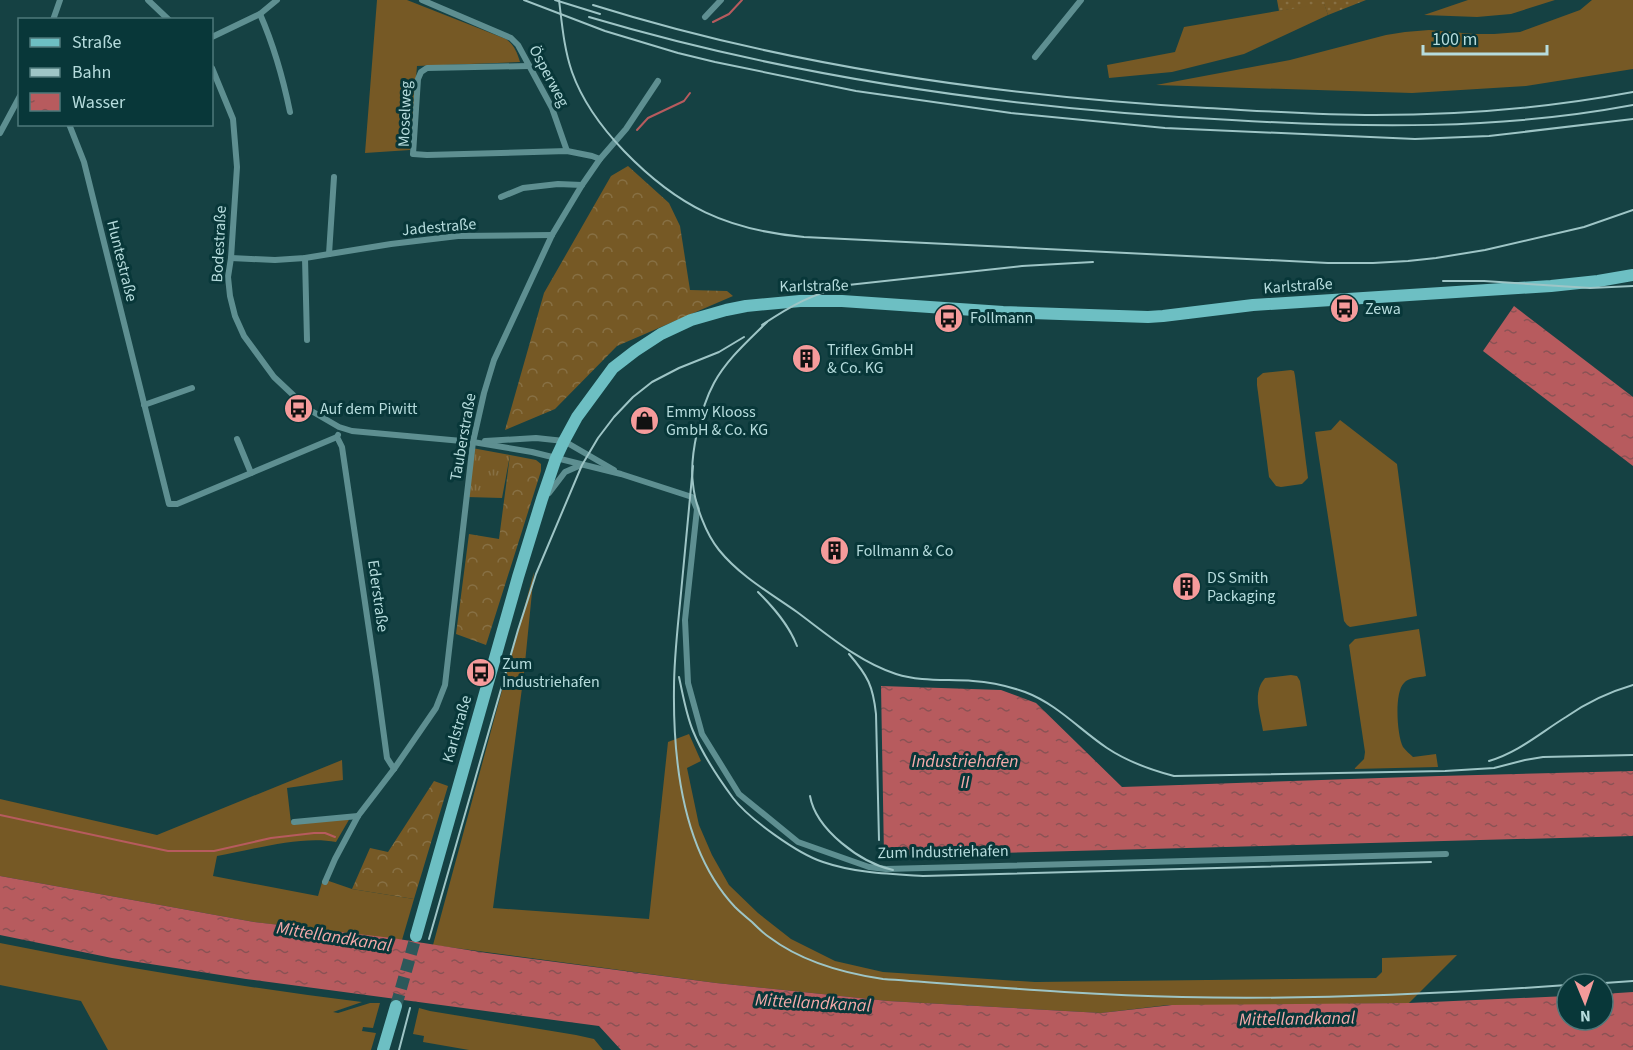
<svg xmlns="http://www.w3.org/2000/svg" width="1633" height="1050" font-family="'Source Sans 3',sans-serif">
<style>
.grass{fill:#765925}
.forest{fill:url(#forest-crowns)}
.park{fill:url(#park-tufts)}
.garden{fill:url(#garden-dots)}
.water{fill:url(#water-ripples)}
.lines{fill:none;stroke-linecap:round;stroke-linejoin:round}
.stream{stroke:#b75b5e;stroke-width:2}
.secondary-tunnel{stroke:#2d585a;stroke-width:12;stroke-dasharray:12 6;stroke-linecap:butt}
.street{stroke:#5e8f91;stroke-width:6}
.secondary{stroke:#6dbfc3;stroke-width:12}
.rail{stroke:#9ec5c6;stroke-width:2}
.labels{text-anchor:middle;dominant-baseline:central;stroke-width:6;stroke-linejoin:round;paint-order:stroke}
.street-label{font-size:16px;fill:#b6dcdd;stroke:#083739}
.poi-label{font-size:16px;fill:#b6dcdd;stroke:#083739;text-anchor:start}
.water-label{font-size:18px;font-style:italic;fill:#f5aaaa;stroke:#083739}
</style>
<defs>
<pattern id="forest-crowns" width="20" height="18" patternUnits="userSpaceOnUse" patternTransform="scale(1.5)"><rect width="20" height="18" fill="#765925"/><path d="M2 6a3 3 0 1 1 6 0M12 15a3 3 0 1 1 6 0" fill="none" stroke="#877044"/></pattern>
<pattern id="park-tufts" width="24" height="20" patternUnits="userSpaceOnUse" patternTransform="scale(1.5)"><rect width="24" height="20" fill="#765925"/><path d="M3 7l-1-3M5 7V3M7 7l1-3M15 17l-1-3M17 17v-4M19 17l1-3" fill="none" stroke="#877044"/></pattern>
<pattern id="garden-dots" width="8" height="8" patternUnits="userSpaceOnUse" patternTransform="scale(1.5)"><rect width="8" height="8" fill="#765925"/><path d="M2 2h.1M6 6h.1" fill="none" stroke="#877044" stroke-width="1.8" stroke-linecap="round"/></pattern>
<pattern id="water-ripples" width="26" height="14" patternUnits="userSpaceOnUse" patternTransform="scale(1.5)"><rect width="26" height="14" fill="#b75b5e"/><path d="M2 4q2-2 4 0t4 0M15 11q2-2 4 0t4 0" fill="none" stroke="#8a5254"/></pattern>
</defs>
<rect width="100%" height="100%" fill="#154143"/>
<g class="grass">
<path d="M377,0H407L506,39C514,45 517,52 520,62L417,66L410,150L365,153Z"/>
<polygon points="1468,0 1555,0 1511,14 1477,17 1424,15"/>
<polygon points="1592,0 1633,0 1633,69 1526,86 1412,93 1156,85 1290,60 1386,35 1405,32 1429,30 1474,34 1494,34 1520,32 1580,10"/>
<polygon points="1324,3 1328,15 1244,54 1172,72 1109,78 1107,65 1175,52 1184,27"/>
<polygon points="1291,370 1294,371 1295,376 1308,478 1302,484 1281,487 1276,486 1269,477 1257,385 1257,378 1263,373"/>
<polygon points="1340,420 1397,464 1417,616 1350,627 1347,625 1344,621 1315,432 1331,430"/>
<polygon points="534,572 524,673 493,908 649,919 668,742 689,734 701,761 687,768 699,825 712,855 729,885 758,913 791,939 835,961 883,972 1035,982 1376,978 1382,972 1382,958 1457,955 1409,1003 1274,1005 1168,1005 1101,1013 888,1001 716,983 433,945"/>
<path d="M1419,629L1426,676C1418,678 1409,677 1404,683C1394,692 1397,736 1403,747C1406,751 1410,754 1413,757L1436,754L1438,767L1354,769L1364,759L1365,752L1349,645L1355,639Z"/>
<path d="M1291,675L1297,676L1300,681L1307,726L1263,731C1260,712 1252,693 1265,678Z"/>
<path d="M342,760L343,780L287,788L291,823L350,818L336,842C301,835 252,850 217,856L213,876L318,896L323,879L352,889L414,899L402,940L254,922L0,876V799L157,835Z"/>
<path d="M0,943C120,967 240,987 362,1002L333,1012L338,1013L370,1003H380L373,1028L363,1027L362,1031L376,1033L371,1050H108L81,1001L0,985Z"/>
<polygon points="419,1008 430,1011 576,1035 594,1039 603,1050 469,1050 423,1042 424,1036 413,1034"/>
</g>
<g class="forest">
<polygon points="628,166 669,203 680,226 690,290 727,291 733,296 617,346 555,409 505,430 544,293 611,176"/>
<polygon points="510,455 536,460 541,464 541,471 486,645 456,634 469,534 499,539"/>
<polygon points="434,781 448,786 414,899 352,889 370,848 388,852"/>
</g>
<polygon class="park" points="472,448 510,455 502,498 467,497"/>
<polygon class="garden" points="1277,0 1366,0 1328,15 1324,4 1279,11"/>
<g class="water">
<polygon points="1514,306 1633,397 1633,466 1483,351"/>
<polygon points="881,686 1001,690 1036,703 1122,787 1439,776 1633,771 1633,836 884,856"/>
<polygon points="0,876 254,922 392,938 487,953 716,983 888,1001 1101,1013 1172,1005 1409,1003 1567,996 1567,1020 1603,1020 1603,994 1633,992 1633,1050 621,1050 599,1026 246,979 112,958 0,935"/>
</g>
<g class="lines">
<g class="stream">
<polyline points="713,22 729,14 742,0"/>
<polyline points="637,130 648,118 684,101 690,93"/>
<polyline points="0,815 168,851 214,851 271,838 314,833 325,833 335,837"/>
</g>
<polyline class="secondary-tunnel" points="396,1006 416,936"/>
<g class="street">
<polyline points="148,0 169,20"/>
<polyline points="422,0 511,38 518,45 552,108 567,151"/>
<path d="M260,14C274,46 283,78 290,112"/>
<polyline points="705,17 721,0"/>
<polyline points="53,20 60,0"/>
<polyline points="212,37 260,14 277,0"/>
<polyline points="1035,57 1081,0"/>
<polyline points="529,66 427,68 421,72 418,79 413,154 427,155 567,151 592,156 600,159"/>
<polyline points="212,68 233,119 237,167 231,258 228,277 230,296 235,316 244,336 274,377 308,409 339,427 352,431 473,442 532,452 621,474 692,497 697,509 685,620 688,683 702,734 739,794 798,842 869,867 886,869 1446,854"/>
<polyline points="69,124 84,162 169,504 177,504 337,437"/>
<polyline points="0,133 20,96"/>
<polyline points="501,197 523,188 558,184 582,185"/>
<polyline points="329,254 334,177"/>
<polyline points="231,258 275,260 305,258 391,244 458,236 552,235"/>
<polyline points="305,258 307,340"/>
<polyline points="144,405 192,388"/>
<polyline points="338,435 337,437 342,447 376,677 387,758 394,769"/>
<polyline points="237,439 251,473"/>
<polyline points="485,441 536,438 564,441 614,470"/>
<polyline points="549,493 565,472 581,465"/>
<polyline points="294,822 358,816"/>
<polyline points="325,882 335,859 358,816 394,769 436,708 445,685 473,442 484,393 494,360 552,235 582,185 600,159 626,129 658,81"/>
</g>
<g class="secondary">
<polyline points="416,936 518,577 542,499 556,458 564,441 577,417 613,368 635,351 661,334 691,320 726,310 746,306 800,301 842,301 1003,312 1148,317 1163,316 1253,305 1551,286 1598,281 1633,275"/>
<polyline points="383,1050 396,1006"/>
</g>
<g class="rail">
<polyline points="524,0 605,31 678,53 715,62 856,91 1011,113 1165,128 1415,139 1489,136 1633,119"/>
<polyline points="555,0 600,14"/>
<path d="M559,0C562,24 564,49 572,72C583,103 602,128 624,151C678,207 727,230 804,237L1328,263H1373L1408,261L1436,258L1485,250L1584,227L1633,210"/>
<path d="M593,5C791,67 1000,96 1207,108C1263,111 1319,115 1375,115C1462,115 1548,108 1633,92"/>
<path d="M589,17C798,79 1015,109 1232,120C1366,128 1500,130 1633,105"/>
<polyline points="1443,281 1484,281 1590,288 1633,286"/>
<path d="M767,322C748,341 727,359 714,383C701,407 689,456 693,484C695,505 706,534 719,550C740,576 770,593 797,612C828,635 859,662 896,674C921,682 947,679 973,681C991,682 1008,686 1025,692C1057,704 1080,730 1107,748C1128,762 1151,770 1174,776L1445,771L1494,768L1525,760L1543,757L1633,755"/>
<path d="M762,325C792,305 812,294 848,285L1022,266L1093,262"/>
<path d="M693,466C689,509 685,551 681,593C678,625 674,657 674,688C673,761 683,852 735,907C740,912 746,917 752,922C757,927 763,933 769,937C802,962 842,973 883,979C982,986 1082,995 1182,997C1310,1000 1439,994 1567,985"/>
<path d="M758,592C774,608 789,625 797,646"/>
<path d="M849,654C868,676 873,686 876,714L879,840"/>
<path d="M679,677C683,695 686,714 693,731C702,753 719,779 733,798C749,819 798,854 823,862C855,873 889,874 923,876L1431,862"/>
<path d="M1489,761C1519,752 1540,733 1566,717C1586,703 1609,692 1633,685"/>
<path d="M810,796C816,830 861,863 893,870"/>
<polyline points="429,939 518,630 536,574 582,465 598,438 614,417 633,397 652,382 679,368 719,352 744,337"/>
<polyline points="1590,984 1633,981"/>
<polyline points="399,1050 410,1008"/>
</g>
</g>
<defs>
<symbol id="bus-disc" viewBox="-11 -11 22 22"><circle r="9.5" fill="#f59b9b" stroke="#083739"/><path d="M-5-6H5V4H4V6H2V4H-2V6H-4V4H-5ZM-3.5-4V0h7V-4ZM-3.5 1.2v1.5H-2V1.2ZM2 1.2v1.5H3.5V1.2Z" fill="#111"/></symbol>
<symbol id="building-disc" viewBox="-11 -11 22 22"><circle r="9.5" fill="#f59b9b" stroke="#083739"/><path d="M-4-6H4V6H1V3H-1V6H-4ZM-2.5-4.3h1.7v1.8h-1.7ZM.8-4.3h1.7v1.8H.8ZM-2.5-1h1.7V.8h-1.7ZM.8-1h1.7V.8H.8Z" fill="#111"/></symbol>
<symbol id="shop-disc" viewBox="-11 -11 22 22"><circle r="9.5" fill="#f59b9b" stroke="#083739"/><path d="M-5-2.5h2.3a2.7 3.5 0 0 1 5.4 0H5L5.5 6h-11ZM-1.5-2.5h3a1.5 2.3 0 0 0-3 0Z" fill="#111"/></symbol>
</defs>
<g fill-rule="evenodd">
<use href="#bus-disc" x="1328" y="292" width="33" height="33"/>
<use href="#bus-disc" x="932" y="302" width="33" height="33"/>
<use href="#building-disc" x="790" y="342" width="33" height="33"/>
<use href="#bus-disc" x="282" y="392" width="33" height="33"/>
<use href="#shop-disc" x="628" y="404" width="33" height="33"/>
<use href="#building-disc" x="818" y="534" width="33" height="33"/>
<use href="#building-disc" x="1170" y="570" width="33" height="33"/>
<use href="#bus-disc" x="464" y="656" width="33" height="33"/>
</g>
<g class="labels">
<g class="street-label">
<text transform="translate(549 76) rotate(62)">Ösperweg</text>
<text transform="translate(405 114) rotate(-88)">Moselweg</text>
<text transform="translate(439 227) rotate(-5)">Jadestraße</text>
<text transform="translate(219 244) rotate(-87)">Bodestraße</text>
<text transform="translate(122 261) rotate(76)">Huntestraße</text>
<text transform="translate(814 286) rotate(-1)">Karlstraße</text>
<text transform="translate(1298 286) rotate(-4)">Karlstraße</text>
<text transform="translate(463 437) rotate(-80)">Tauberstraße</text>
<text transform="translate(378 596) rotate(82)">Ederstraße</text>
<text transform="translate(457 729) rotate(-74)">Karlstraße</text>
<text transform="translate(943 852) rotate(-1)">Zum Industriehafen</text>
</g>
<g class="poi-label">
<text x="1365" y="309">Zewa</text>
<text x="970" y="318">Follmann</text>
<text x="827" y="350">Triflex GmbH<tspan x="827" dy="18">&amp; Co. KG</tspan></text>
<text x="320" y="409">Auf dem Piwitt</text>
<text x="666" y="412">Emmy Klooss<tspan x="666" dy="18">GmbH &amp; Co. KG</tspan></text>
<text x="856" y="551">Follmann &amp; Co</text>
<text x="1207" y="578">DS Smith<tspan x="1207" dy="18">Packaging</tspan></text>
<text x="502" y="664">Zum<tspan x="502" dy="18">Industriehafen</tspan></text>
</g>
<g class="water-label">
<text x="965" y="761">Industriehafen<tspan x="965" dy="21">II</tspan></text>
<text transform="translate(334 937) rotate(9)">Mittellandkanal</text>
<text transform="translate(813 1003) rotate(3)">Mittellandkanal</text>
<text transform="translate(1297 1019) rotate(-1)">Mittellandkanal</text>
</g>
</g>
<rect x="18" y="18" width="195" height="108" fill="#083739" stroke="#4e797b" stroke-width="1.5"/>
<rect x="30" y="38" width="30" height="9" fill="#6dbfc3" stroke="#4e797b" stroke-width="1.5"/>
<text x="72" y="48" font-size="18" fill="#b6dcdd">Straße</text>
<rect x="30" y="68" width="30" height="9" fill="#9ec5c6" stroke="#4e797b" stroke-width="1.5"/>
<text x="72" y="78" font-size="18" fill="#b6dcdd">Bahn</text>
<rect x="30" y="93" width="30" height="18" fill="url(#water-ripples)" stroke="#4e797b" stroke-width="1.5"/>
<text x="72" y="108" font-size="18" fill="#b6dcdd">Wasser</text>
<g transform="translate(1585 1002) rotate(178)"><circle r="28" fill="#083739" stroke="#4e797b" stroke-width="1.5"/>
<path d="M0-4.5L10 22L0 15L-10 22Z" fill="#f59b9b"/>
<text y="-9" font-size="16" font-weight="bold" text-anchor="middle" fill="#b6dcdd">N</text>
</g>
<path d="M1423 45v9h124v-9" fill="none" stroke="#b6dcdd" stroke-width="3"/>
<text x="1432" y="45" font-size="18" fill="#b6dcdd" stroke="#083739" stroke-width="4.5" paint-order="stroke">100 m</text>
</svg>
